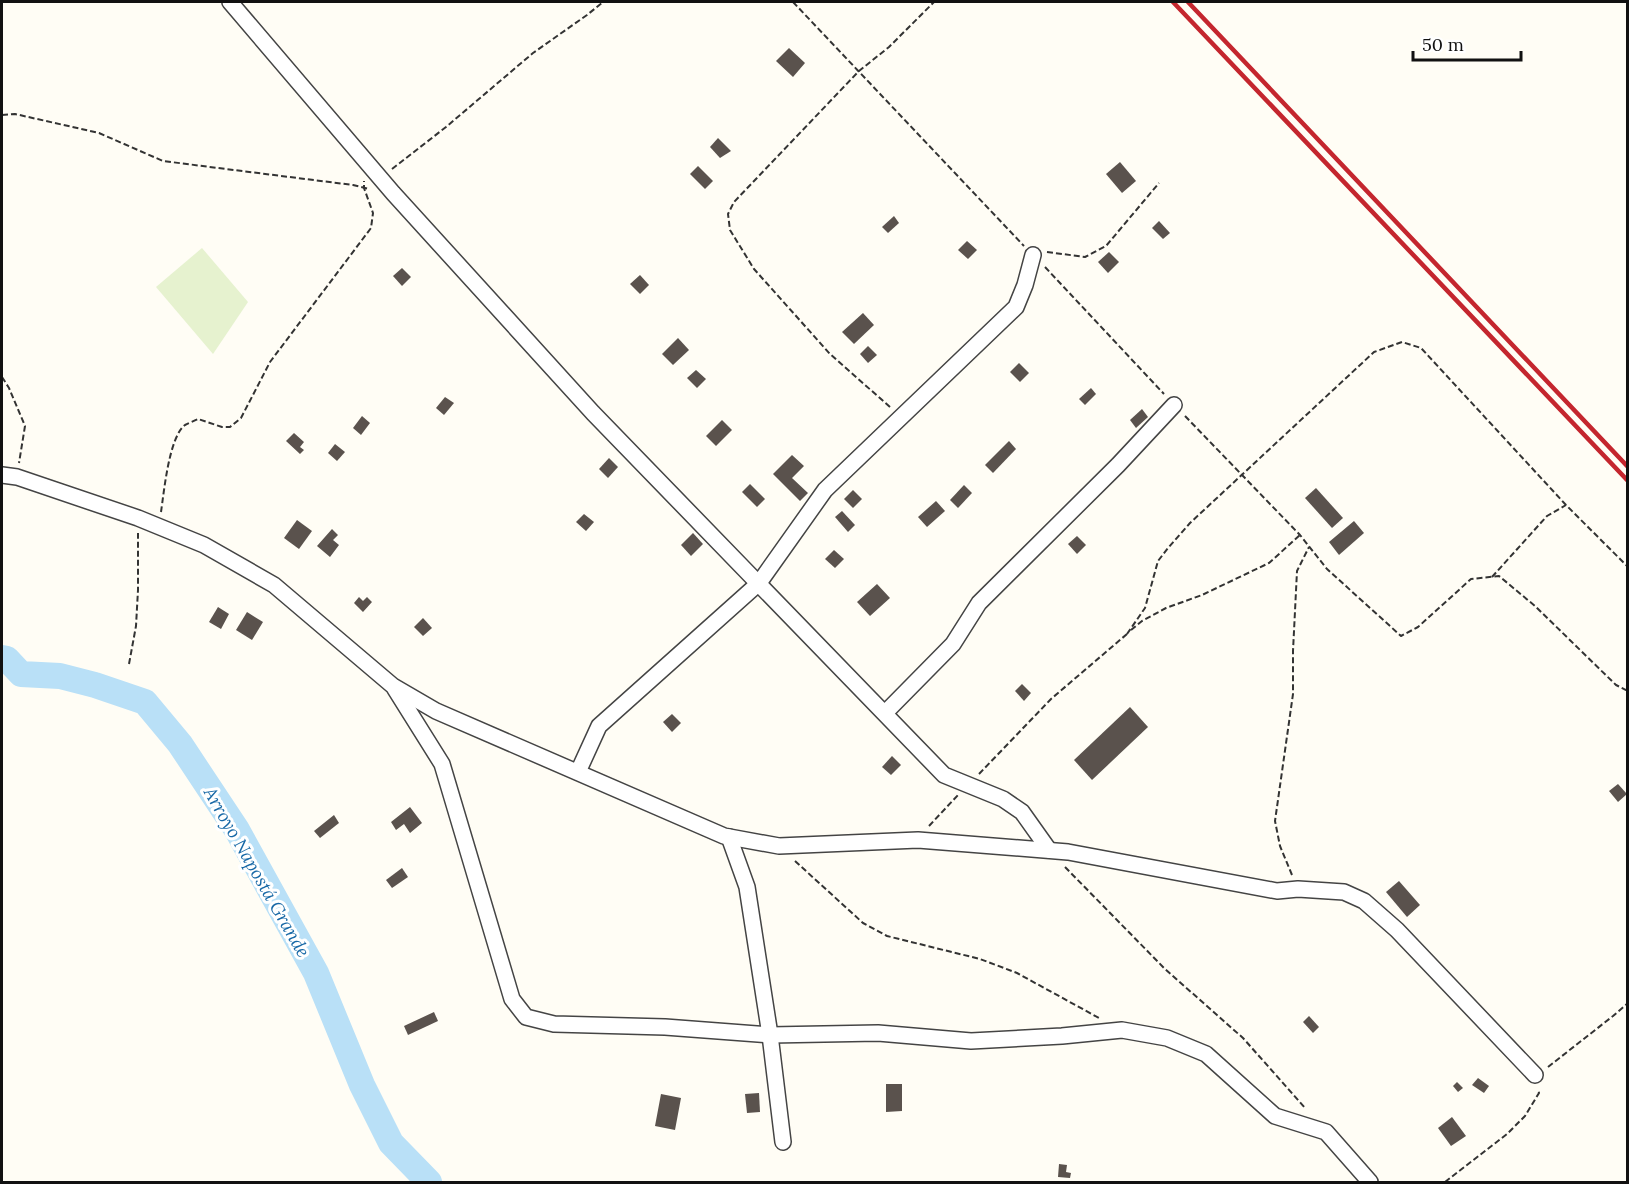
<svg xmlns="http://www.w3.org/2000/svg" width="1629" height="1184" font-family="Lora,serif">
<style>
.pitch{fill:#e6f2cf}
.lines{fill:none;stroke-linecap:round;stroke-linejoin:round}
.river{stroke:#b9e0f7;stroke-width:26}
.building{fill:#5a524d}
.street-casing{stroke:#444;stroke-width:18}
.path{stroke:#333;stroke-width:2;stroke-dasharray:6 3;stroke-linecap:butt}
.street{stroke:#fff;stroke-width:15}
.rail{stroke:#c4262e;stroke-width:4.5}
.labels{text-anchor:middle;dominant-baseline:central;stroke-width:6;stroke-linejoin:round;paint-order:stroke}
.water-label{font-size:18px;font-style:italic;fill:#1768a6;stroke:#fff}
</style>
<rect width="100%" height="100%" fill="#fffdf5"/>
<polygon class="pitch" points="202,248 248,302 213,354 156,287"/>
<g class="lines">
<polyline class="river" points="2,658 7,659 21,674 60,676 95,685 145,702 180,744 237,830 316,973 362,1085 391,1143 429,1182"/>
</g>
<g class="building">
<polygon points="789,48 805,63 793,77 776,61"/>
<polygon points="718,138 731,151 720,158 710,147"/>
<polygon points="1120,162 1136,181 1122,193 1106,174"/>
<polygon points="698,166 713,181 705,189 690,174"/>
<polygon points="894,216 899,223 888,233 882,227"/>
<polygon points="1159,221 1170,233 1163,239 1152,228"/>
<polygon points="967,241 977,250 968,259 958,250"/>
<polygon points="1109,252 1119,262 1108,273 1098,262"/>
<polygon points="402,268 411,277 402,286 393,276"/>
<polygon points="640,275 649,285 640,294 630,284"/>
<polygon points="863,313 874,325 854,344 842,332"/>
<polygon points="678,338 689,350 673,365 662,354"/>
<polygon points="868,346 877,355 868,363 860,354"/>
<polygon points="1019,363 1029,373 1020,382 1010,372"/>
<polygon points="696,370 706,379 697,388 687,378"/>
<polygon points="1091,388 1096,394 1085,405 1079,399"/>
<polygon points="445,397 454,403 444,415 436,408"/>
<polygon points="1142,409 1148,417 1136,428 1130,420"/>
<polygon points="362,416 370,423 361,435 353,428"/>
<polygon points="722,420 732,430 716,446 706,436"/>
<polygon points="294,433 304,442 300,447 304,450 300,454 286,441"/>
<polygon points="1009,441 1016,449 993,473 985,465"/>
<polygon points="335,444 345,452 337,461 328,453"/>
<polygon points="792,455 804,466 792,478 808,493 800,501 773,474"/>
<polygon points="609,458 618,467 608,478 599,469"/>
<polygon points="750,484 765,499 757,507 742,492"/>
<polygon points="964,485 972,493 958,508 950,500"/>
<polygon points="1316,488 1343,518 1332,528 1305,498"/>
<polygon points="853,490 862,499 853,508 844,499"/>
<polygon points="936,501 945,511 927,527 918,517"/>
<polygon points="842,511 855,525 848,532 835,517"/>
<polygon points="584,514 594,522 586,531 576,522"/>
<polygon points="297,520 312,531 299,549 284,538"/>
<polygon points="1354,521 1364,533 1339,555 1329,542"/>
<polygon points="332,529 338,535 333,540 339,545 330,557 317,546"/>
<polygon points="693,533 703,544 691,556 681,545"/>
<polygon points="1077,536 1086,545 1077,554 1068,544"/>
<polygon points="834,550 844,559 835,568 825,559"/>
<polygon points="877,584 890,598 870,616 857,602"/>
<polygon points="359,597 363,601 367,597 372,602 363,612 354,603"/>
<polygon points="218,607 229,614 221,629 209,622"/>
<polygon points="247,612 263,622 252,640 236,630"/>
<polygon points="423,618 432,628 423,636 414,627"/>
<polygon points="1022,684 1031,693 1024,701 1015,691"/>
<polygon points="1130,707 1148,727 1092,780 1074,760"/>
<polygon points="672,714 681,723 672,732 663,722"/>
<polygon points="892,756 901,765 891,775 882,767"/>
<polygon points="1618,784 1627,794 1618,802 1609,791"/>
<polygon points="410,807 422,823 410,833 404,824 396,830 391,822"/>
<polygon points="334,815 339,823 320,838 314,831"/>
<polygon points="402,868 408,877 392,888 386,880"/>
<polygon points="1399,881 1420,905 1407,917 1386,892"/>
<polygon points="434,1012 438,1021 408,1035 404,1026"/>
<polygon points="1309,1016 1319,1027 1313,1033 1303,1022"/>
<polygon points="1478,1078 1489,1086 1484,1093 1472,1085"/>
<polygon points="1457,1082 1463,1088 1458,1092 1453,1086"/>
<polygon points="886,1084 902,1084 902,1111 886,1112"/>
<polygon points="759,1093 760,1112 747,1113 745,1094"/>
<polygon points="661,1094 681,1098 675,1130 655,1126"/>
<polygon points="1452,1117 1466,1136 1451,1146 1438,1128"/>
<polygon points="1059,1164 1067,1165 1066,1172 1071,1173 1070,1178 1058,1177"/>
</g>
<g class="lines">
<defs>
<g id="street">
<polyline points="230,2 393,193 593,413 944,775 1003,799 1022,812 1049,850"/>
<polyline points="2,475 17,477 138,518 204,545 274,585 393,686 436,711 724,836 779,846 918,840 1068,852 1277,891 1298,889 1344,892 1364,901 1397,930 1535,1075"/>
<polyline points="395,689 442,764 512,999 526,1017 554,1024 665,1027 770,1035 878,1033 971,1041 1062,1036 1122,1030 1167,1038 1206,1054 1275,1116 1326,1132 1370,1182"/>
<polyline points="885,713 953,644 979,603 1118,465 1174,405"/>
<polyline points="578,772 599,726 759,583 825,490 1016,307 1025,285 1033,255"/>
<polyline points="729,837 747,887 770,1035 783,1142"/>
</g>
</defs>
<use href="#street" class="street-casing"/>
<g class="path">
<polyline points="793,2 1024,246"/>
<polyline points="2,115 15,114 99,133 163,161 353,185 369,189"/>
<polyline points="392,169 446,127 533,53 587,15 603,2"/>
<polyline points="1047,252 1085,257 1106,246 1159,183"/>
<polyline points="1045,267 1164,394"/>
<polyline points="2,377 9,388 25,426 19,463"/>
<polyline points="890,407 830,354 754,269 730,230 728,214 734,202 859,71 889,47 934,2"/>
<polyline points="1185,416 1300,535 1327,569 1401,636 1418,627 1471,579 1499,576 1535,606 1616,685 1628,691"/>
<path d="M161,512C164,492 169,437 185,425C189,423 194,421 198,419L222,427H230L241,418L270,362L371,228L373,213L364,188V181"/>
<polyline points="1492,577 1547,516 1566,505"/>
<polyline points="1131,630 1142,621 1166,608 1202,595 1269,563 1300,535"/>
<polyline points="1127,634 1145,608 1158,561 1168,548 1190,523 1374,352 1402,342 1421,348 1566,505 1628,567"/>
<polyline points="129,664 136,626 138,590 138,533"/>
<polyline points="979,774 1051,699 1127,634"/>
<polyline points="929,826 958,795"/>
<polyline points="795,861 863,923 887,936 980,959 1017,973 1099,1018"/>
<polyline points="1065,867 1165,969 1243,1038 1306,1109"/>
<polyline points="1292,875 1280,846 1275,821 1293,694 1293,651 1297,571 1309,547"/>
<polyline points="1548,1067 1613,1016 1628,1003"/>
<polyline points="1445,1182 1507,1134 1525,1116 1539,1093 1538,1089"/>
</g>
<use href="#street" class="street"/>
<g class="rail">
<polyline points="1173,2 1628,481"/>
<polyline points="1188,2 1628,467"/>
</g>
</g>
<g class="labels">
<g class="water-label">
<text transform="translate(257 872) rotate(60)">Arroyo Napostá Grande</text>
</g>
</g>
<rect width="1629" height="1184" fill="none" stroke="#111111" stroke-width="6"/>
<path d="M1413 51v9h108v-9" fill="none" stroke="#111111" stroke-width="3"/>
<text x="1422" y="51" font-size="18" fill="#111111" stroke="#ffffff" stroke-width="4.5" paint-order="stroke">50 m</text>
</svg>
